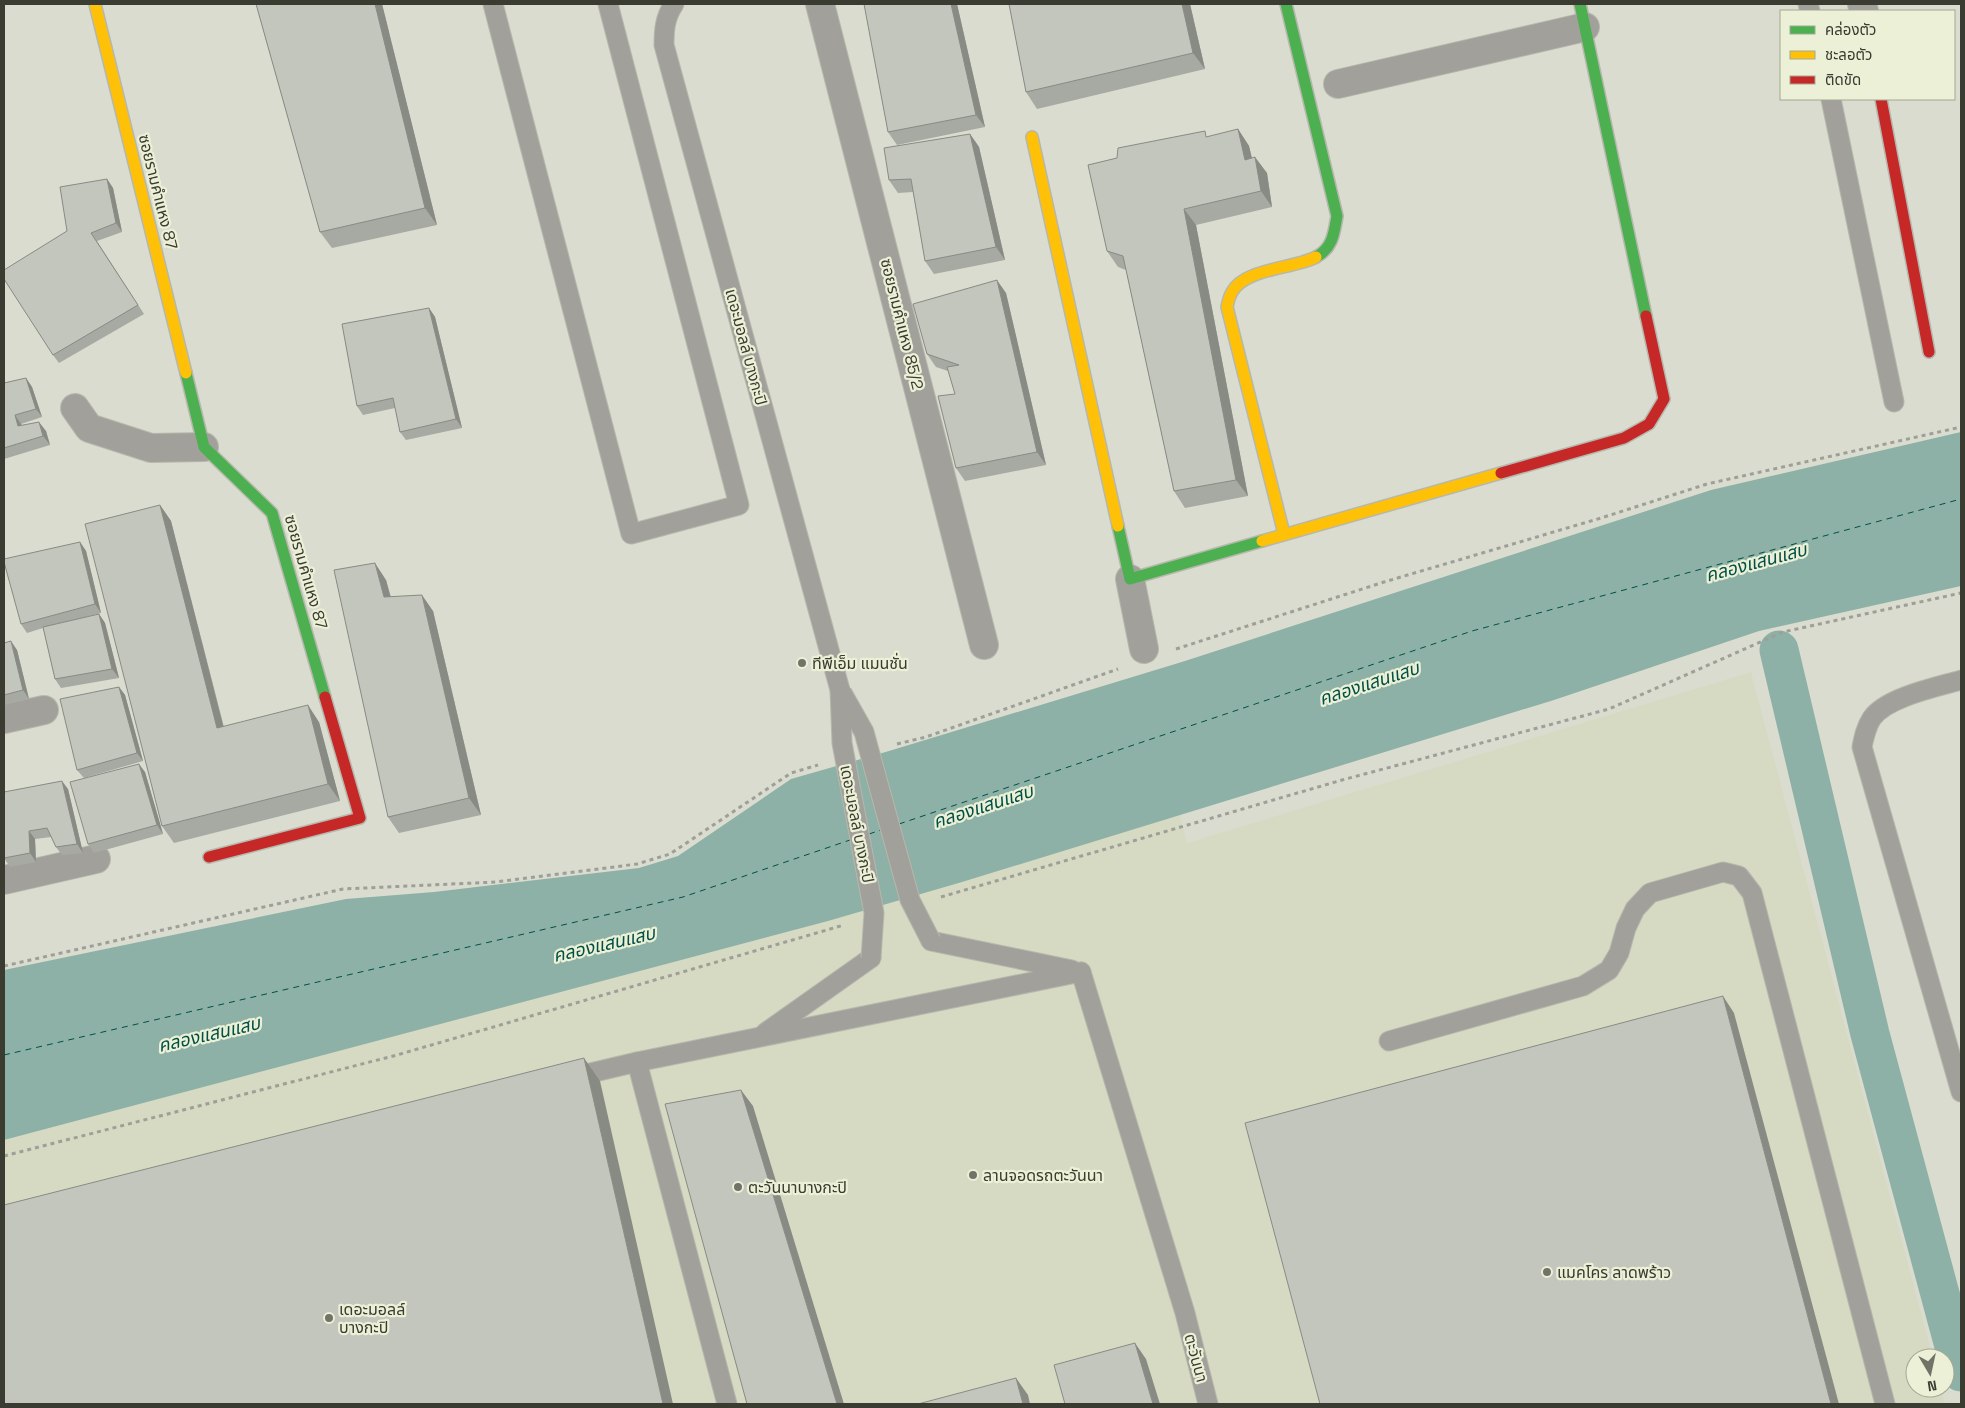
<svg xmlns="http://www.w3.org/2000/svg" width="1965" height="1408" font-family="'Space Grotesk','Noto Sans Thai',sans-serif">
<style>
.built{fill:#d7dac3}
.water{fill:#8db1a6}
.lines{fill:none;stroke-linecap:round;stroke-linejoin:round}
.canal{stroke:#8db1a6;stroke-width:39}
.ferry{stroke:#014f47;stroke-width:1;stroke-dasharray:6 5;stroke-linecap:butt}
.lane-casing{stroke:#b6b8ad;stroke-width:21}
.street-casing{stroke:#b6b8ad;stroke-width:30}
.fast-casing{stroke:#b6b8ad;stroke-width:14}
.slow-casing{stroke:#b6b8ad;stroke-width:14}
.jam-casing{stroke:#b6b8ad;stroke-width:14}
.path{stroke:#9e9f98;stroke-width:3;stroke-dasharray:4 4;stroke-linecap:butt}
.lane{stroke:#a2a09b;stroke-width:19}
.street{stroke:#a2a09b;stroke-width:28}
.fast{stroke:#4caf50;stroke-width:11}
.slow{stroke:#ffc107;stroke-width:11}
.jam{stroke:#c62828;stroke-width:11}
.lane-bridge-casing{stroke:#b6b8ad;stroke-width:21;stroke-linecap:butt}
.lane-bridge{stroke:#a2a09b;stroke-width:19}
.wall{fill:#a7aaa3}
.shaded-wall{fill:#888b84}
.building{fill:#c2c6bd;stroke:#888b84}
.poi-dot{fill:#727368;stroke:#ebf0d6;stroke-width:2}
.labels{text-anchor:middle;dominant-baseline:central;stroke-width:4.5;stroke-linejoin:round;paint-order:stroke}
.street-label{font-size:16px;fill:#3a3b31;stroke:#ebf0d6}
.poi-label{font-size:16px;fill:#3a3b31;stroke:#ebf0d6;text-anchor:start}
.water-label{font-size:18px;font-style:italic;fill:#014f47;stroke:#ebf0d6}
</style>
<rect width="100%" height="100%" fill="#dadccf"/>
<polygon class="built" points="1751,672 1933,1358 1915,1358 1915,1388 1941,1388 1945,1404 4,1404 4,1140 828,921 1180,815 1187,843"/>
<polygon class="water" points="1961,432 1961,586 1759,631 1554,700 962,882 828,921 4,1140 4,970 346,899 434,892 639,868 678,856 791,779 889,751 1185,661 1711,490"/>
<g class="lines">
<polyline class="canal" points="1779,650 1870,1034 1961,1372"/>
<g class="ferry">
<polyline points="899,824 1472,631 1961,499"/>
<polyline points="869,834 881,830"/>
<polyline points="4,1055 683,897 850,840"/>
</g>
<defs>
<g id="lane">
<polyline points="493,4 631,534 739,505 608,4"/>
<path d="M674,4C665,17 664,30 664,45L840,690"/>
<polyline points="1808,4 1810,11"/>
<polyline points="1831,99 1894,402"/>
<path d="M1961,680C1937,687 1887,697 1872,718C1866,727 1864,737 1862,747L1961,1092"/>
<polyline points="931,941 1072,970"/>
<polyline points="1081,972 1185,1313 1208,1404"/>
<polyline points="765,1033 871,958"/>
<polyline points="1389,1041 1583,986 1609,970 1619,953 1626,928 1635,909 1650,893 1723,872 1739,876 1752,893 1885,1404"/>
<polyline points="637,1062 1081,972"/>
<polyline points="569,1078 637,1062 727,1404"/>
</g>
<g id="street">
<polyline points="820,4 984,645"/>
<polyline points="1862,4 1864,11"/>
<polyline points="1338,84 1585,27"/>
<polyline points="75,408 89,428 151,448 204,447"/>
<polyline points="1130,579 1144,649"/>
<polyline points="4,719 44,710"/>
<polyline points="4,880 96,859"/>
</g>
<g id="fast">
<path d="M1286,4L1337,216C1334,233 1333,248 1316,257"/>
<polyline points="1580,4 1646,316"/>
<polyline points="186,373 204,447 272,513 325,697"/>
<polyline points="1118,526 1130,579 1262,541"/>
</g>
<g id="slow">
<polyline points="95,4 186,373"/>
<polyline points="1032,137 1118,526"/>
<path d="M1284,534L1227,307C1228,302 1229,297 1232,292C1245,268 1293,269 1316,257"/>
<polyline points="1262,541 1501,473"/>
</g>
<g id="jam">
<polyline points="1881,99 1929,352"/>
<polyline points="1501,473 1624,438 1649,424 1664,399 1646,316"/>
<polyline points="209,857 360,818 325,697"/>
</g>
</defs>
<use href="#lane" class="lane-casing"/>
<use href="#street" class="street-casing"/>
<use href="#fast" class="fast-casing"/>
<use href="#slow" class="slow-casing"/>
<use href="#jam" class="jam-casing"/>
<g class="path">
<polyline points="1176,649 1384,582 1601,518 1707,484 1961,427"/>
<polyline points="897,744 926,737 1118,669"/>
<polyline points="941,897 1342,780 1609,709 1783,632 1961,593"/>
<polyline points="4,966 343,889 496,882 637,864 670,854 791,773 818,765"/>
<polyline points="4,1156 397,1055 844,925"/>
</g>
<use href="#lane" class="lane"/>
<use href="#street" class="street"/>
<use href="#fast" class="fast"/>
<use href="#slow" class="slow"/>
<use href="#jam" class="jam"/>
<defs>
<g id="lane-bridge">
<polyline points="840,690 842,743 874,913 871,958"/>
<polyline points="842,693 864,732 910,900 931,941"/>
</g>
</defs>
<use href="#lane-bridge" class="lane-bridge-casing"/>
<use href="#lane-bridge" class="lane-bridge"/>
</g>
<g class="wall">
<polygon points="256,4 382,4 437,225 332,248 320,232"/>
<polygon points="957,4 985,127 897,145 888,132"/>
<polygon points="1009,4 1190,4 1205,69 1037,109 1026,92"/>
<polygon points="1238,129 1249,146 1252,158 1267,173 1272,207 1196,225 1248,496 1185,508 1174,491 1126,270 1118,267 1107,251 1209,137"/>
<polygon points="970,134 979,147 1005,260 934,274 925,261 913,192 898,193 889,180"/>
<polygon points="107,179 113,188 122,232 97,241 144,314 59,363 53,355 67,231"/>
<polygon points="1006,293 1046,465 965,481 956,468 955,394 948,371 936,367 927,354"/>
<polygon points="429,308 435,317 462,428 406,440 400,432 395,408 363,415 357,406"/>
<polygon points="26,378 32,387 42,417 21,424 22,425 46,431 50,445 4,459 4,383"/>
<polygon points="160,505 171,521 224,727 319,722 340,801 174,843 162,826"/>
<polygon points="80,542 86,551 101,613 74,620 99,614 105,623 119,678 61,688 55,679 43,628 27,633 21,624"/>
<polygon points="386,580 391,597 433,611 481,815 399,833 388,817"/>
<polygon points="4,643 17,650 29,699 4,705"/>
<polygon points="119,687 125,695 143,761 84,778 77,770"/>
<polygon points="145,772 163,834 94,853 88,844"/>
<polygon points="68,789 83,853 62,855 56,847 51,837 35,839 36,862 10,867 4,858 4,792"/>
</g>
<g class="shaded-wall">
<polygon points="375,4 382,4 437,225 425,208"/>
<polygon points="951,4 957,4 985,127 976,115"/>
<polygon points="1182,4 1190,4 1205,69 1193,53"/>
<polygon points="1238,129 1249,146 1256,176 1245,160"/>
<polygon points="970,134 979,147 1005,260 996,247"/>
<polygon points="1255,157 1267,173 1272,207 1261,191"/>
<polygon points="107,179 113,188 122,232 116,223"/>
<polygon points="1184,209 1196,225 1248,496 1236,480"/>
<polygon points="997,280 1006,293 1046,465 1037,452"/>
<polygon points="429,308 435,317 462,428 456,419"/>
<polygon points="26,378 32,387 42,417 36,409"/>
<polygon points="15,415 21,424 24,434 18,426"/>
<polygon points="39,422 46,431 50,445 43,436"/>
<polygon points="160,505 171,521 228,745 217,728"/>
<polygon points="80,542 86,551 101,613 95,604"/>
<polygon points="375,563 386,580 395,614 384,597"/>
<polygon points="422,595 433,611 481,815 469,798"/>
<polygon points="99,614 105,623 119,678 112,669"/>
<polygon points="11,641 17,650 29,699 23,690"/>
<polygon points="119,687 125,695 143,761 137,753"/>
<polygon points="308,705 319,722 340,801 328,784"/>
<polygon points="139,764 145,772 163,834 157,825"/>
<polygon points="62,781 68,789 83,853 77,844"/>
<polygon points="29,831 35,839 36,862 30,853"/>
<polygon points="1723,996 1734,1013 1839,1404 1831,1404"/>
<polygon points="584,1058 600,1081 673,1404 663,1404"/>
<polygon points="741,1090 753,1106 844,1404 837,1404"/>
<polygon points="1135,1343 1146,1359 1160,1404 1153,1404"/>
<polygon points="1016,1378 1028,1395 1030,1404 1023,1404"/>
</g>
<g class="building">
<polygon points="256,4 375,4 425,208 320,232"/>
<polygon points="864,4 951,4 976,115 888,132"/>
<polygon points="1009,4 1182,4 1193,53 1026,92"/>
<polygon points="1238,129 1245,160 1255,157 1261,191 1184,209 1236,480 1174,491 1123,256 1107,251 1088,165 1117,158 1118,148 1205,131 1206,137"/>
<polygon points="970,134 996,247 925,261 911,179 889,180 884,148"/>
<polygon points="107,179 116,223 91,233 138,305 53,355 4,279 4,270 67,231 60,187"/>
<polygon points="997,280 1037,452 956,468 938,396 955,394 947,367 959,365 927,354 913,304"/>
<polygon points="429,308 456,419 400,432 393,398 357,406 342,324"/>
<polygon points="26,378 36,409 15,415 18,426 39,422 43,436 4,448 4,383"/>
<polygon points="160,505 217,728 308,705 328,784 162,826 85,524"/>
<polygon points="80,542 95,604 21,624 4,562 4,559"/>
<polygon points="375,563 384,597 422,595 469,798 388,817 334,570"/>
<polygon points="99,614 112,669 55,679 43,627"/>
<polygon points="11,641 23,690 4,695 4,643"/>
<polygon points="119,687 137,753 77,770 60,699"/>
<polygon points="139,764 157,825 88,844 70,782"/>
<polygon points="62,781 77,844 56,847 47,828 29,831 30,853 4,858 4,792"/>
<polygon points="1723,996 1831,1404 1320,1404 1245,1123"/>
<polygon points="584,1058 663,1404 4,1404 4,1205"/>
<polygon points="741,1090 837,1404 747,1404 665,1104"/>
<polygon points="1135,1343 1153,1404 1065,1404 1054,1365"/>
<polygon points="1016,1378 1023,1404 918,1404"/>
</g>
<g class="poi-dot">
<circle cx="802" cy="663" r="5"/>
<circle cx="973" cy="1175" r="5"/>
<circle cx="738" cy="1187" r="5"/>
<circle cx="1547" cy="1272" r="5"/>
<circle cx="329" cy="1318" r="5"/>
</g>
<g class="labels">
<g class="street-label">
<text transform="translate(158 192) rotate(76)">ซอยรามคำแหง 87</text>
<text transform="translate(902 324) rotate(76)">ซอยรามคำแหง 85/2</text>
<text transform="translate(746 347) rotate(75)">เดอะมอลล์ บางกะปิ</text>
<text transform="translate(306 572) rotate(74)">ซอยรามคำแหง 87</text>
<text transform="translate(857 824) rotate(79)">เดอะมอลล์ บางกะปิ</text>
<text transform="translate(1196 1358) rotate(75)">ตะวันนา</text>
</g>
<g class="poi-label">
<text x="812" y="663">ทีพีเอ็ม แมนชั่น</text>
<text x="983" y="1175">ลานจอดรถตะวันนา</text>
<text x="748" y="1187">ตะวันนาบางกะปิ</text>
<text x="1557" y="1272">แมคโคร ลาดพร้าว</text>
<text x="339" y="1309">เดอะมอลล์<tspan x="339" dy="18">บางกะปิ</tspan></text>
</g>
<g class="water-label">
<text transform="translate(1756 562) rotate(-15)">คลองแสนแสบ</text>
<text transform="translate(1369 683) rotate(-18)">คลองแสนแสบ</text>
<text transform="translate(983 806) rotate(-18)">คลองแสนแสบ</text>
<text transform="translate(604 944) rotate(-13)">คลองแสนแสบ</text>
<text transform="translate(209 1034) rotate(-13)">คลองแสนแสบ</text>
</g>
</g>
<rect width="1965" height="1408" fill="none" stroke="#3a3b31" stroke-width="10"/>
<rect x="1780" y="10" width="175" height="90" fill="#ebf0d6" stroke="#a4a894"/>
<rect x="1790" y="26" width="25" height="8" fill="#4caf50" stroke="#a4a894"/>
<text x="1825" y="35" font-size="15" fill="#3a3b31">คล่องตัว</text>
<rect x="1790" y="51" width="25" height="8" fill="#ffc107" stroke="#a4a894"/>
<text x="1825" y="60" font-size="15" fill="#3a3b31">ชะลอตัว</text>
<rect x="1790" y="76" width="25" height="8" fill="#c62828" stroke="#a4a894"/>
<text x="1825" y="85" font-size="15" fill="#3a3b31">ติดขัด</text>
<g transform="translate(1930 1373) rotate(171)"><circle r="24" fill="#ebf0d6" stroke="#a4a894"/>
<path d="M0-4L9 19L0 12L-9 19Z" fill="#727368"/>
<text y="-8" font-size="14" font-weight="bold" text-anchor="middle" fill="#3a3b31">N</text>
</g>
</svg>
